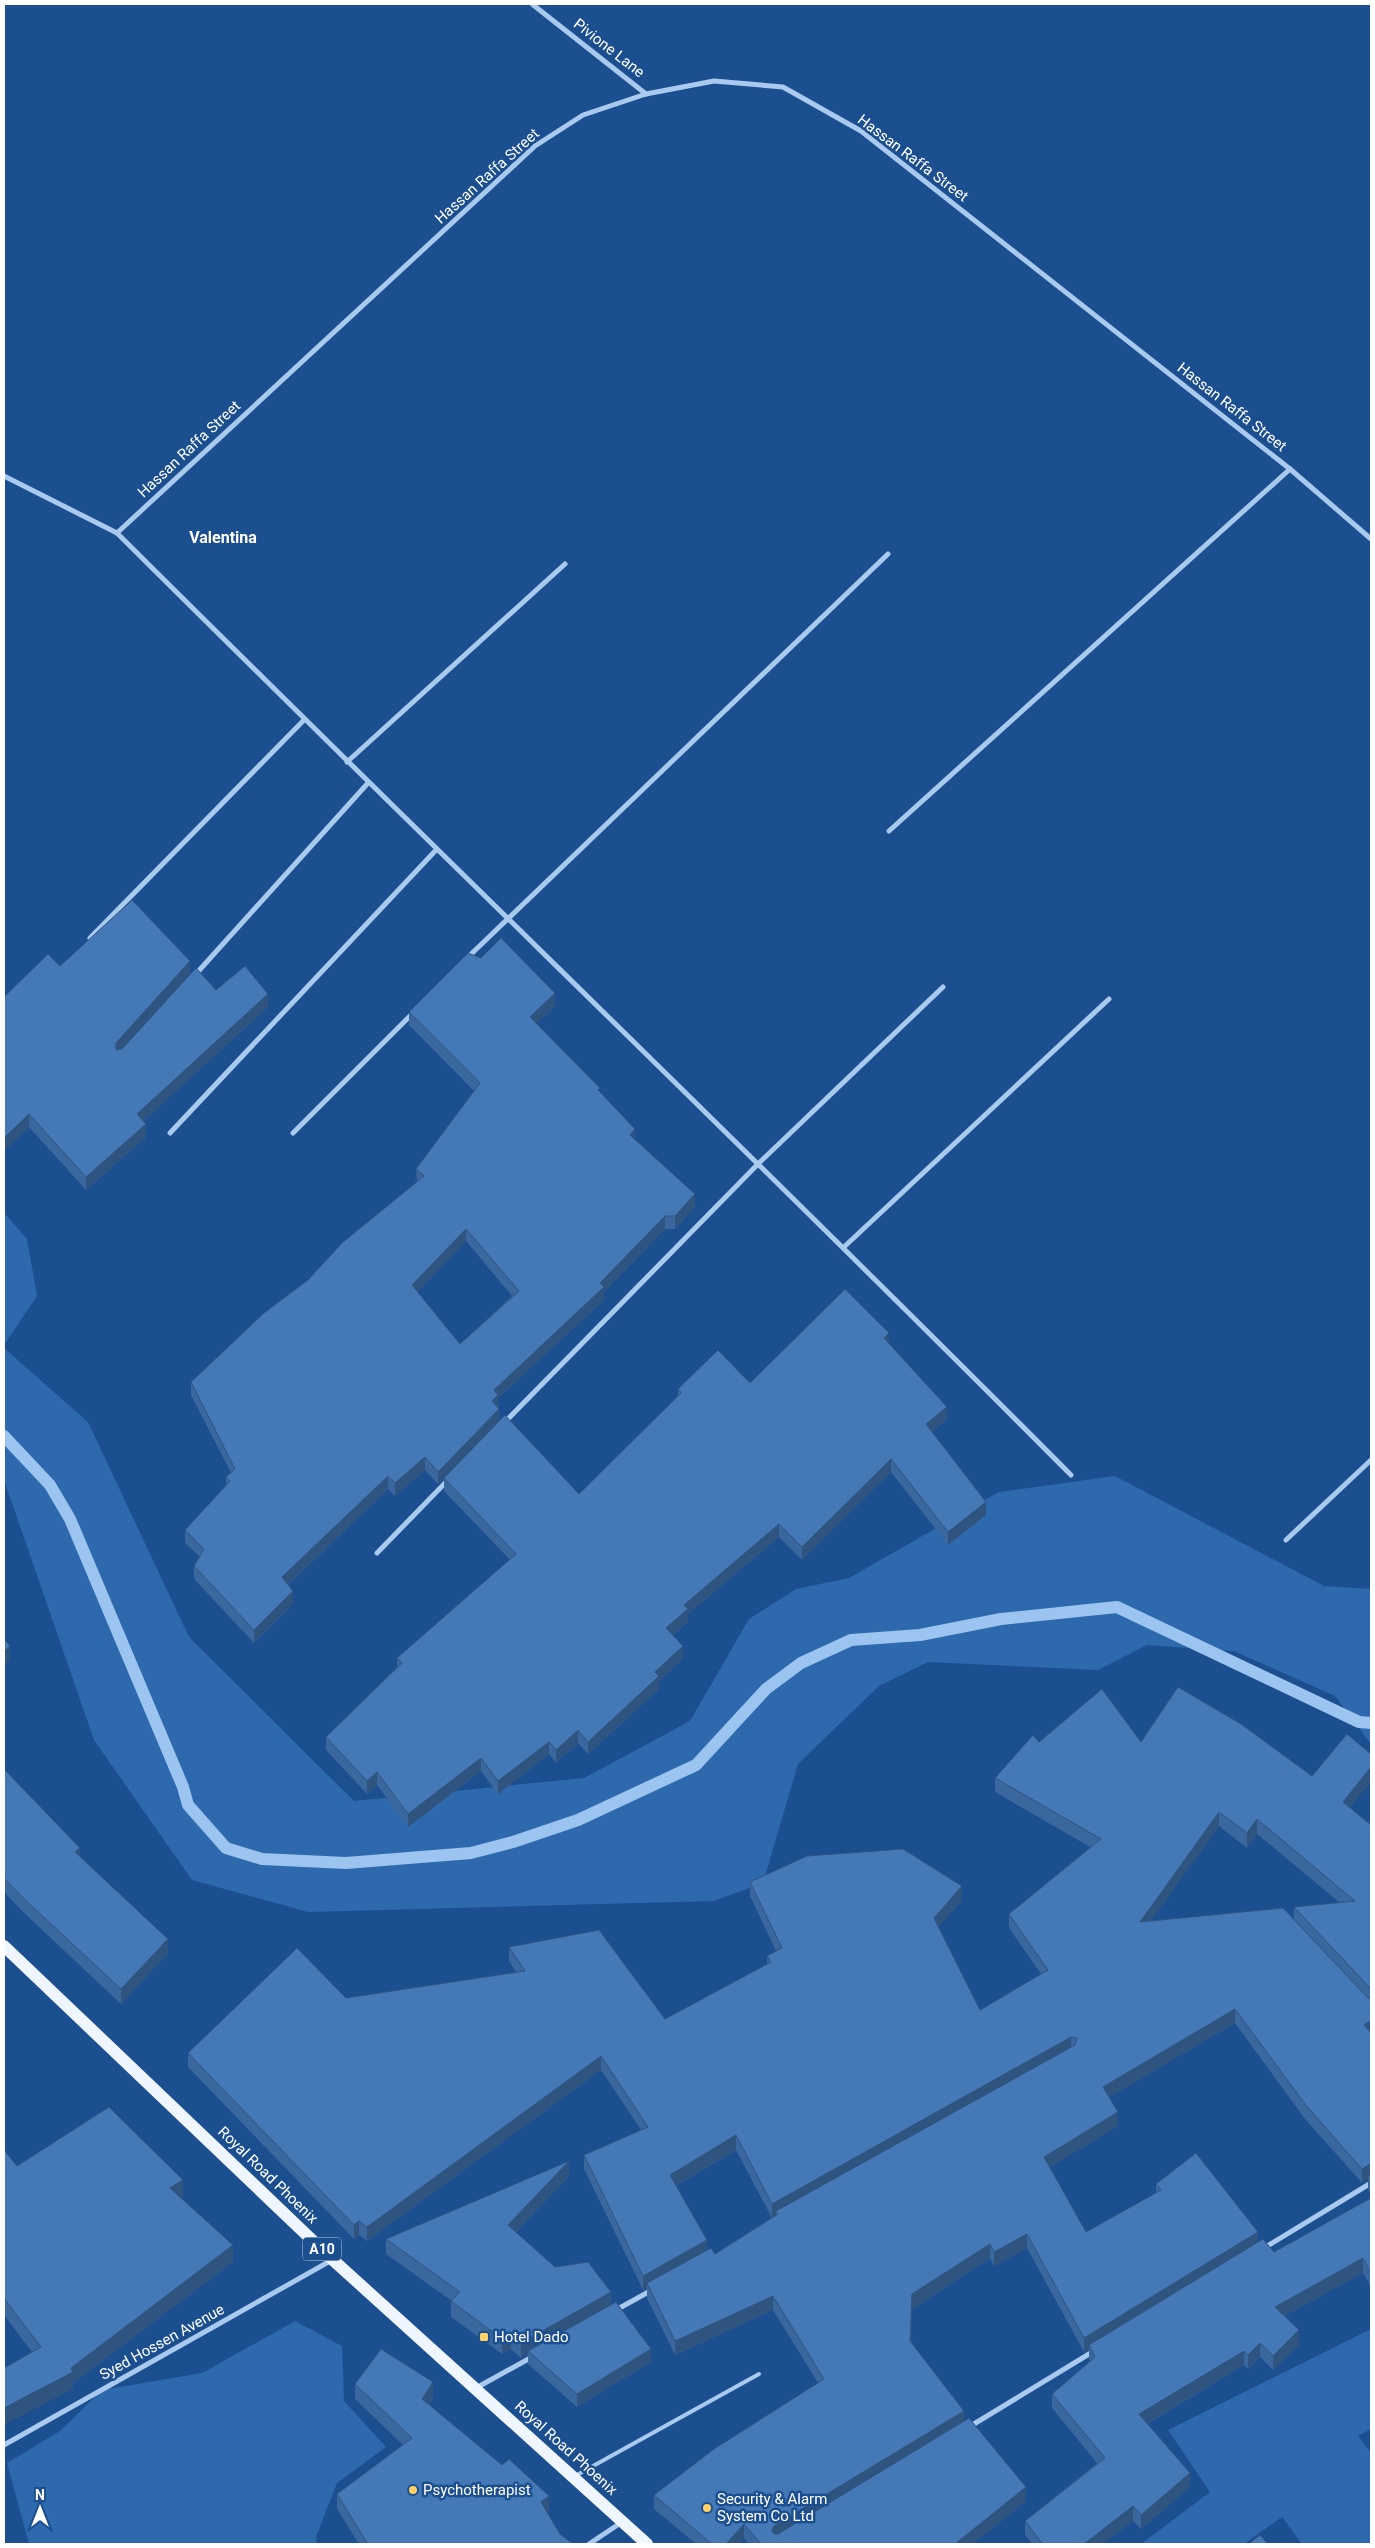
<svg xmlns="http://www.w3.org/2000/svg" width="1375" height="2548" font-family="Roboto,sans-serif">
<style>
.green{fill:#2e69ad}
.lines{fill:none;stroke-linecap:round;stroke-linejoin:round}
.stream{stroke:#9cc4f0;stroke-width:12}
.lane{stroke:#a9c9ee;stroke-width:4}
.street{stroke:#a9c9ee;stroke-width:5}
.primary{stroke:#f0f6ff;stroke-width:12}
.wall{fill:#3a679d;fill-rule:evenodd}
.shaded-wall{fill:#305480}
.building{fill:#4478b7;stroke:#305480;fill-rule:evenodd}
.poi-dot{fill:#ffd166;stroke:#1b4f8f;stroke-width:2}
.labels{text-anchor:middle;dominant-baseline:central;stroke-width:5;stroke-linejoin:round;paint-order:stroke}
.shield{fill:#1b4f8f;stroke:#bbcadd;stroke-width:1}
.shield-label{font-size:14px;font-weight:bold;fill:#fff}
.street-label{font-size:15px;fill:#fff;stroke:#1b4f8f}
.poi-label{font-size:15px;fill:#fff;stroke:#1b4f8f;text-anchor:start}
.neighbourhood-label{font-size:16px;font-weight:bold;fill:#fff;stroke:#1b4f8f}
</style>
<rect width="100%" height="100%" fill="#1b4f8f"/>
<g class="green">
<polygon points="4,1213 27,1239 37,1296 4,1345"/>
<polygon points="4,1348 88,1422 189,1637 354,1801 584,1778 690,1721 749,1619 796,1589 849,1578 999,1492 1115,1476 1324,1586 1371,1589 1371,1744 1335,1696 1234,1651 1147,1645 1098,1670 928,1662 879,1686 798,1764 763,1883 714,1901 308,1912 192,1880 94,1740 4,1480"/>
<polygon points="295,2321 342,2346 344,2401 386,2447 337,2483 316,2537 317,2544 29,2544 7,2463 60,2431 102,2390 202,2373"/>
<polygon points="1371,2329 1371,2429 1358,2436 1371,2453 1371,2544 1302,2544 1282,2517 1244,2544 1141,2544 1210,2492 1168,2430"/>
</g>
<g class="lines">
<polyline class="stream" points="4,1436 50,1485 70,1519 183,1787 188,1805 226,1848 262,1859 346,1863 471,1853 513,1842 578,1820 696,1765 766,1689 801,1663 851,1640 920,1635 1001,1619 1117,1607 1359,1722 1371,1723"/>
<polyline class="lane" points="575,2476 759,2374"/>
<g class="street">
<polyline points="532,4 646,94"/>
<polyline points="4,476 117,533 535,146 583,115 646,94 714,81 783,87 861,131 1290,469 1371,539"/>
<path d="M117,533C433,848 756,1158 1071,1475"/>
<polyline points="347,762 565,564"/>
<polyline points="889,831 1290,469"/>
<polyline points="90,938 304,720"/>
<polyline points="466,959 888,554"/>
<polyline points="195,975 368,783"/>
<polyline points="170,1133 437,849"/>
<polyline points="293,1133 413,1013"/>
<polyline points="844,1247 1109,999"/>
<polyline points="505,1422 759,1163 943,987"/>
<polyline points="1286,1540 1371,1460"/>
<polyline points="377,1553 448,1480"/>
<polyline points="1264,2248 1371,2183"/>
<polyline points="616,2310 652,2290"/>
<polyline points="476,2388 532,2357"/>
<polyline points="969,2427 1094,2351"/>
<polyline points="4,2445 332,2260"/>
<polyline points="589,2544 622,2522"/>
</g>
<polyline class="primary" points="4,1946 333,2260 647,2544"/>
</g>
<g class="wall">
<polygon points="60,966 190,974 216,990 268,1007 143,1121 146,1137 86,1190 29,1127 4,1151"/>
<path d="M555,1006L536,1024L600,1092L635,1140L695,1207L675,1229H665L604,1292V1300L498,1398L499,1421L579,1494L678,1396V1389L750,1383L889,1343L947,1420L932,1432L986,1515L948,1545L891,1472L802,1560L779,1537L688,1614V1622L673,1635L683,1659L659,1681V1689L588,1754L578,1743L556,1763L549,1754L498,1794L481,1771L408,1827L377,1785L367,1794L326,1750V1737L397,1667V1658L510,1560L444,1491V1478L438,1484L425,1470L395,1496L388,1489L288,1585L293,1604L254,1643L194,1579V1566L200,1557L185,1543V1530L226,1486V1477L231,1473L191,1395V1382L308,1280L417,1183L416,1169L474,1091L409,1025V1012ZM466,1241L512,1296L460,1344L417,1292Z"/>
<path d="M1039,1742H1141L1350,1807L1371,1825V2194L1368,2190V2180L1362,2183L1305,2119L1235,2023L1109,2097L1118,2126L1050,2167L1086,2232L1156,2193V2184L1258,2242L1274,2252L1371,2198V2287L1363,2273L1284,2316L1299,2345L1273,2370L1260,2357L1248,2369L1244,2365L1147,2424L1190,2487L1141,2529L1133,2521L1102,2544H1032L1025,2535V2521L1097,2463L1052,2408V2394L1090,2362L1089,2359V2349L1084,2352L1027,2248L994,2266L990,2258L912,2309L911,2341L964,2421L1026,2501L973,2544H749L744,2538L739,2544H696L654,2509V2495L818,2383L773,2310L675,2355L647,2298V2288L643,2290L584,2169V2155L641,2130L601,2070L367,2241L359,2235L354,2239L188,2067V2053L346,1998L516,1972L509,1961V1947L665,2019L767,1964V1956L776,1951L750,1896V1882L962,1900L938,1927L980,2010L1041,1974L1009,1928V1914L1090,1847L995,1792V1778ZM1219,1826L1247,1848L1257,1834L1340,1903L1294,1907V1920H1151ZM736,2150L772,2218L715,2254L707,2250L676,2186Z"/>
<polygon points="4,1769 80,1857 168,1953 121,2004 22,1911 4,1892"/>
<polygon points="4,2150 17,2166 183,2197 181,2198 233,2262 73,2383 73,2389 32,2352 4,2315"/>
<polygon points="569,2176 516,2232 555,2267 611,2305 651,2362 577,2407 528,2364 528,2354 521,2358 511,2349 502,2354 451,2317 451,2301 452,2301 386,2254 386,2239"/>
<polygon points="355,2384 433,2397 429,2404 549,2511 547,2512 560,2534 573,2544 359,2544 337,2509 337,2494 403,2445 355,2399"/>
</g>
<g class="shaded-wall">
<polygon points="190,961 190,974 116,1056 116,1043"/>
<polygon points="555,993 555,1006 530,1030 530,1017"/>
<polygon points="268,994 268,1007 137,1127 137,1114"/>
<polygon points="29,1114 29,1127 4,1151 4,1138"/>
<polygon points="146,1124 146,1137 86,1190 86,1177"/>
<polygon points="635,1129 635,1142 630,1135"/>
<polygon points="695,1194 695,1207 675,1229 675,1216"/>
<polygon points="665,1216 665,1229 604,1292 604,1300 498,1398 498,1408 492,1401 494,1390"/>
<polygon points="466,1229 466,1241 412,1298 412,1285"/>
<polygon points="889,1333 889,1346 884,1338"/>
<polygon points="947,1407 947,1420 926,1437 926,1424"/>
<polygon points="499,1409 499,1422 438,1484 438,1472"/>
<polygon points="425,1457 425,1470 395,1496 395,1483"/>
<polygon points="891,1459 891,1472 802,1560 802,1547"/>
<polygon points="388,1476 388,1489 282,1590 282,1577"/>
<polygon points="986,1502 986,1515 948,1545 948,1532"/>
<polygon points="779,1524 779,1537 688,1614 688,1622 666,1641 666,1628 684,1605"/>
<polygon points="293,1591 293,1604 254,1643 254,1630"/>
<polygon points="10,1646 10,1660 4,1665 4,1651"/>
<polygon points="683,1646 683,1659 659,1681 659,1689 588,1754 588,1742 655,1672"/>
<polygon points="578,1730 578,1743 556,1763 556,1750"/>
<polygon points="549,1742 549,1754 498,1794 498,1781"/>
<polygon points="481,1758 481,1771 408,1827 408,1814"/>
<polygon points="1371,1767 1371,1782 1343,1816 1343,1802"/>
<polygon points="377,1772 377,1785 367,1794 367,1781"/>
<polygon points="1219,1812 1219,1826 1140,1936 1140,1922"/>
<polygon points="1257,1819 1257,1834 1247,1848 1247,1833"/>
<polygon points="80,1848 80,1862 75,1852"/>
<polygon points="962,1886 962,1900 934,1932 934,1918"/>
<polygon points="168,1939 168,1953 121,2004 121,1989"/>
<polygon points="1235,2009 1235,2023 1103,2101 1103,2087"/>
<polygon points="1371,2020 1371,2035 1364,2025"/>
<polygon points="1071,2037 1071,2051 776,2211 776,2216 772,2218 772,2204"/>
<polygon points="601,2056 601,2070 367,2241 367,2227"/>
<polygon points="1118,2112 1118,2126 1044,2171 1044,2157"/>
<polygon points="736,2135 736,2150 670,2189 670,2175"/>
<polygon points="569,2161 569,2176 508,2240 508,2225"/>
<polygon points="1370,2164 1370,2179 1368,2176 1368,2180 1362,2183 1362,2169"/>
<polygon points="183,2180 183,2197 170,2205 170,2188"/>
<polygon points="359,2221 359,2235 354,2239 354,2225"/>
<polygon points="1258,2232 1258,2246 1089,2345 1089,2349 1084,2352 1084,2338"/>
<polygon points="1027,2234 1027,2248 994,2266 994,2252"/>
<polygon points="707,2240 707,2254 647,2283 647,2288 643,2290 643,2276"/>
<polygon points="990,2244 990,2258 912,2309 910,2355 912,2294"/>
<polygon points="233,2245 233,2262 73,2383 73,2389 4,2425 4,2408 71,2368"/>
<polygon points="1363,2258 1363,2273 1275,2321 1275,2307"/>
<polygon points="611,2292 611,2308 528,2351 528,2354 521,2358 521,2343"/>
<polygon points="773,2296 773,2310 675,2355 675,2341"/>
<polygon points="1299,2330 1299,2345 1273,2370 1273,2356"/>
<polygon points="511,2334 511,2349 502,2354 502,2339"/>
<polygon points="1260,2343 1260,2357 1248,2369 1248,2355"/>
<polygon points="651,2349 651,2362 577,2407 577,2394"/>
<polygon points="1244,2351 1244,2365 1139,2428 1139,2414"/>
<polygon points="433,2382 433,2397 422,2413 422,2399"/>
<polygon points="964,2411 964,2425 772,2544 772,2530 774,2526"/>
<polygon points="1190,2473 1190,2487 1141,2529 1141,2515"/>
<polygon points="1026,2487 1026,2501 973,2544 955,2544"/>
<polygon points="549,2496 549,2511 541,2517 541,2502"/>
<polygon points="1133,2506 1133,2521 1102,2544 1084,2544"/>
<polygon points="744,2524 744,2538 739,2544 726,2544"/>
</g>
<g class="building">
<polygon points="132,900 190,961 116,1043 116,1050 122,1049 196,968 216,990 245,966 268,994 137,1114 146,1124 86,1177 29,1114 4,1138 4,997 48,954 60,966"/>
<path d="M501,938L555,993L530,1017L600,1088L598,1090L635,1129L630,1135L695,1194L675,1216H665L600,1283L604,1287L494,1390L498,1395L492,1401L499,1409L438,1472L425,1457L395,1483L388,1476L282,1577L293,1591L254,1630L194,1566L204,1549L185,1530L230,1481L226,1477L235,1469L191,1382L264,1313L308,1280L342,1243L424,1176L416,1169L480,1083L409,1012L468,953L481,958ZM466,1229L519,1291L460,1344L412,1285Z"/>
<polygon points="845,1289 889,1333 884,1338 947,1407 926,1424 986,1502 948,1532 891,1459 802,1547 779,1524 684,1605 688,1609 666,1628 683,1646 655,1672 659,1676 588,1742 578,1730 556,1750 549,1742 498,1781 481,1758 408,1814 377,1772 367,1781 326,1737 402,1663 397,1658 516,1554 444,1478 505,1415 579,1494 681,1393 678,1389 718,1350 750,1383"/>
<polygon points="4,1639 10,1646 4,1651"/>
<polygon points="1178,1687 1241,1724 1312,1776 1347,1734 1371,1754 1371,1767 1343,1802 1371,1825 1371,1989 1294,1907 1355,1901 1257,1819 1247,1833 1219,1812 1140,1922 1283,1908 1368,1998 1371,1998 1371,2020 1364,2025 1371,2033 1371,2165 1370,2164 1362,2169 1305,2104 1235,2009 1103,2087 1118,2112 1044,2157 1086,2232 1161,2190 1156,2184 1196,2153 1258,2232 1084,2338 1027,2234 994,2252 990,2244 912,2294 910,2341 964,2411 774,2526 772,2530 774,2534 778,2534 969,2418 1026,2487 955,2544 761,2544 744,2524 726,2544 712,2544 654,2495 714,2449 824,2379 773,2296 675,2341 647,2283 711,2248 715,2254 778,2214 776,2211 1075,2045 1077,2038 1071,2037 772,2204 736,2135 670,2175 707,2240 643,2276 584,2155 648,2127 601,2056 367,2227 359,2221 354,2225 188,2053 297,1948 346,1998 525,1971 509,1947 599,1930 665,2019 771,1962 767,1956 782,1948 750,1882 807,1856 903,1849 962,1886 934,1918 980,2010 1048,1970 1009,1914 1101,1839 995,1778 1033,1735 1039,1742 1102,1689 1141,1742"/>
<polygon points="4,1769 80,1848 75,1852 168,1939 121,1989 22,1897 4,1878"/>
<polygon points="109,2107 183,2180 170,2188 233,2245 71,2368 73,2372 4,2408 4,2368 41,2347 4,2298 4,2150 17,2166"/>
<polygon points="569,2161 508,2225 555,2267 588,2262 611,2292 521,2343 511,2334 502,2339 451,2301 460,2292 386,2239"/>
<polygon points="1371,2174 1371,2180 1368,2176"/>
<polygon points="1371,2198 1371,2273 1363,2258 1275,2307 1299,2330 1273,2356 1260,2343 1248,2355 1244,2351 1139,2414 1190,2473 1141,2515 1133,2506 1084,2544 1043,2544 1025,2521 1105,2458 1052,2394 1095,2357 1089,2345 1263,2239 1274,2252"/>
<polygon points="616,2302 651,2349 577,2394 528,2351"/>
<polygon points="381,2349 433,2382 422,2399 502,2465 509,2459 549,2496 541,2502 560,2534 573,2544 368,2544 337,2494 412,2438 355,2384"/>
<polygon points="1260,2535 1268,2544 1249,2544"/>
</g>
<g class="poi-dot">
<rect x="479" y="2332" width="10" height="10" rx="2.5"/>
<circle cx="413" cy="2490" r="5"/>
<circle cx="707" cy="2508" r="5"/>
</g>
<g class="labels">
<rect class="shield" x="303" y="2237.5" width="38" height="23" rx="4"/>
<g class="shield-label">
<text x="322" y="2249">A10</text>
</g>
<g class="street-label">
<text transform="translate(609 48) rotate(38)">Pivione Lane</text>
<text transform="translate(913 158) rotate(37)">Hassan Raffa Street</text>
<text transform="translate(487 176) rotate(-42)">Hassan Raffa Street</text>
<text transform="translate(1232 407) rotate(38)">Hassan Raffa Street</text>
<text transform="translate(189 449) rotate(-43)">Hassan Raffa Street</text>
<text transform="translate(268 2175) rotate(44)">Royal Road Phoenix</text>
<text transform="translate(162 2342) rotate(-29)">Syed Hossen Avenue</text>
<text transform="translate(566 2448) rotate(42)">Royal Road Phoenix</text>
</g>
<g class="poi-label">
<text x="494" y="2337">Hotel Dado</text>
<text x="423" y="2490">Psychotherapist</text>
<text x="717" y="2499">Security &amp; Alarm<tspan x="717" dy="17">System Co Ltd</tspan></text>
</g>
<g class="neighbourhood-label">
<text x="223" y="537">Valentina</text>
</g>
</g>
<rect width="1375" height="2548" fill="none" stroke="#ffffff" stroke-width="10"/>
<g transform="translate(40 2508)" stroke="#1b4f8f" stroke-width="4" paint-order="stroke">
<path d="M0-4L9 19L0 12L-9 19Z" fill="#ffffff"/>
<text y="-8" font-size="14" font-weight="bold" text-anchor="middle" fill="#ffffff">N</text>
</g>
</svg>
